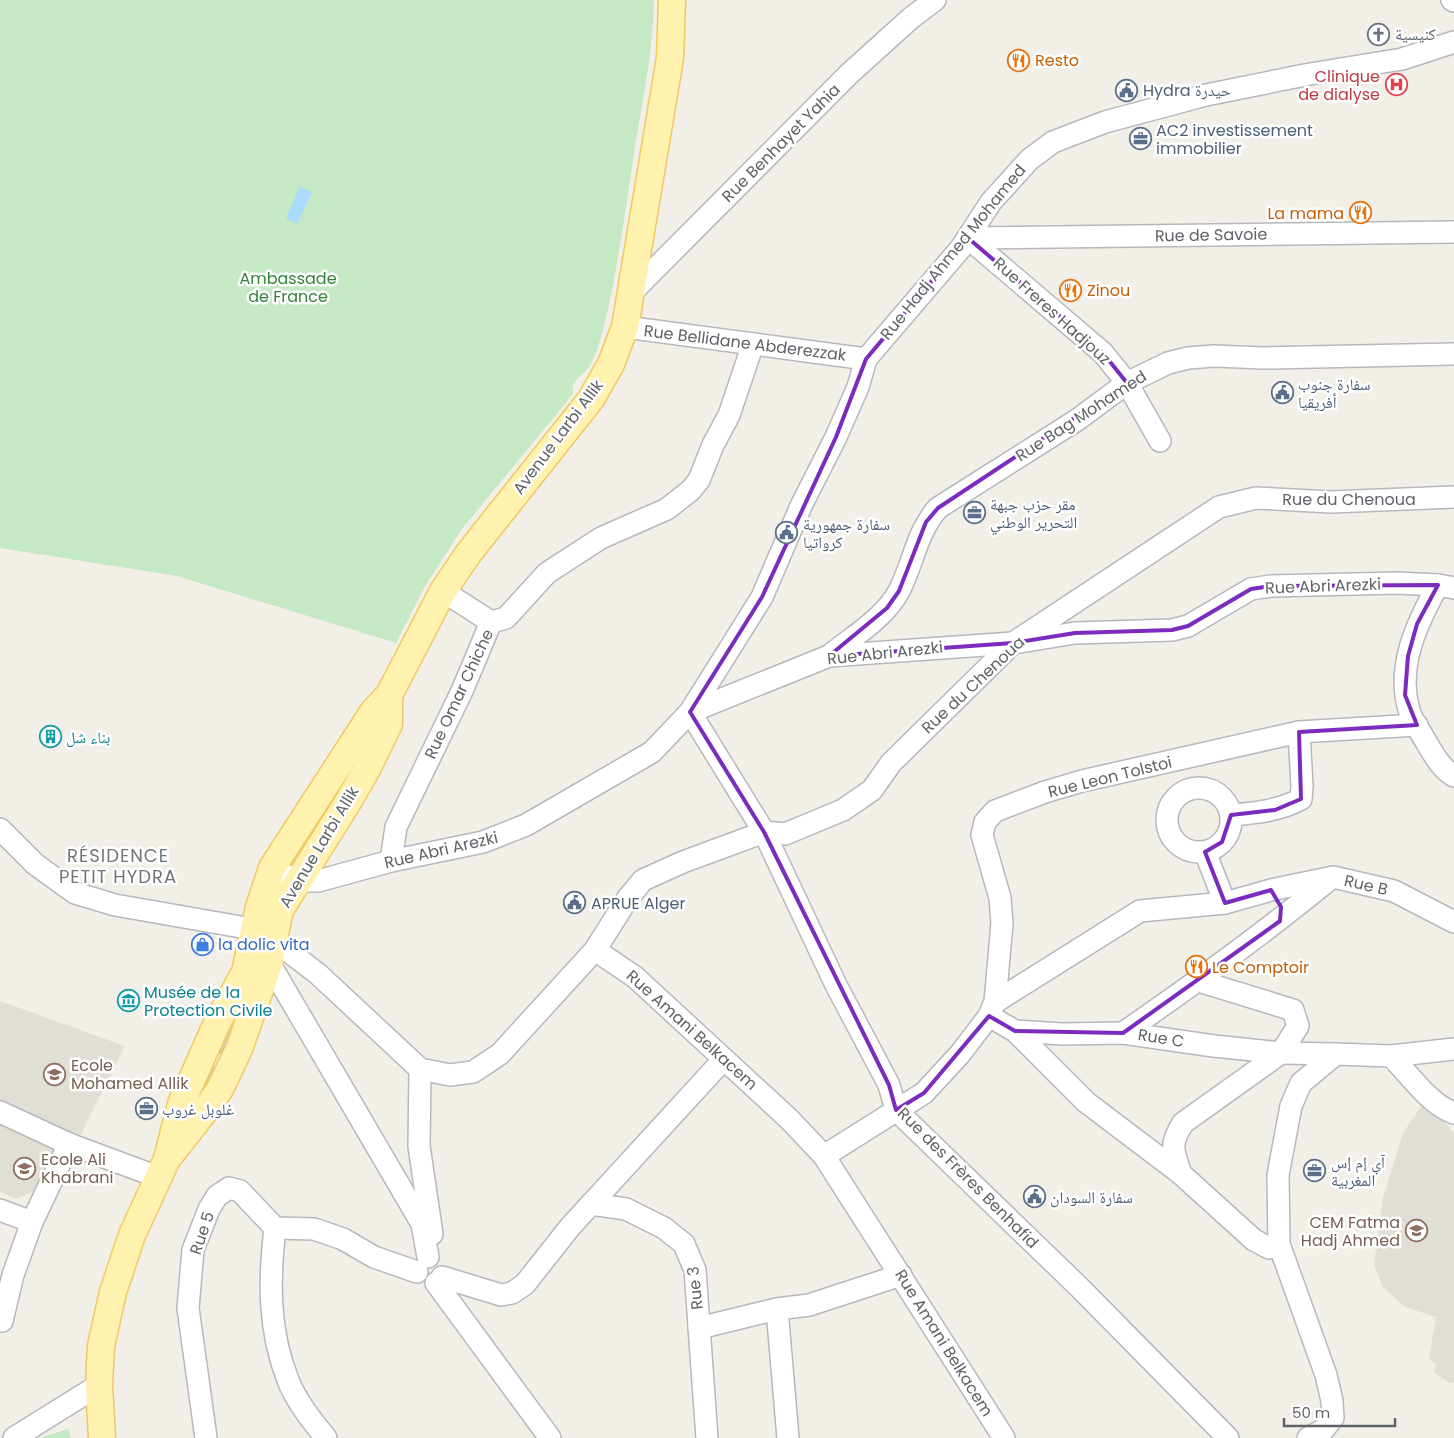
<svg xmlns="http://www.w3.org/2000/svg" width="1454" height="1438" font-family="Poppins,'Noto Naskh Arabic',sans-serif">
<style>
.education{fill:#e1ded6}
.green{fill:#c5e8c5}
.water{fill:#aadaff}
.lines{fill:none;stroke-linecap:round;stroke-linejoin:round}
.major-tunnel{stroke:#ccccc8;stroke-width:26;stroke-dasharray:26 13;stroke-linecap:butt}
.minor-casing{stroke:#b5b8bc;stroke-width:24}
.major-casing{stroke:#f2c960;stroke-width:29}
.minor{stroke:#fff;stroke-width:21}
.major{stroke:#fff2af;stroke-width:26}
.marked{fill:none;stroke:#7b2cbf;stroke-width:4;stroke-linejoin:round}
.labels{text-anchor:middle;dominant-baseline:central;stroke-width:5;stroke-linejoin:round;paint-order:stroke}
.worship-label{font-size:16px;fill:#5b616d;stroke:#fff;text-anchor:start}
.food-label{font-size:16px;fill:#c56008;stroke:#fff;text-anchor:start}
.health-label{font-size:16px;fill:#be3a42;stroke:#fff;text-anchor:end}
.service-label{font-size:16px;fill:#4e5e75;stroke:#fff;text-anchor:start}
.street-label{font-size:16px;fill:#5f6368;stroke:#fff}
.park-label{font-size:16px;fill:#348238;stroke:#fff}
.culture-label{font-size:16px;fill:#0d838f;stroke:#fff;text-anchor:start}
.shop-label{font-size:16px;fill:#366cbe;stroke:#fff;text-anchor:start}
.education-label{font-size:16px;fill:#785e54;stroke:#fff;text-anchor:start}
.neighbourhood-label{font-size:18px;letter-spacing:1px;fill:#70757a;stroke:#fff}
</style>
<rect width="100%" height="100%" fill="#f1efe8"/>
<g class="education">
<polygon points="0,1001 125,1046 78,1140 0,1103"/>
<polygon points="1427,1098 1454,1134 1454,1383 1448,1382 1434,1372 1436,1365 1429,1358 1436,1317 1405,1307 1383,1287 1374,1265 1383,1198 1403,1133"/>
<polygon points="0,1120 60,1147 39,1189 16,1199 0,1192"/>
</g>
<g class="green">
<path d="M0,0H654C653,50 643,98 635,147C627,200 620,253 609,305C605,321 598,355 589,367C581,377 571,379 573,394L461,530L424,588L396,643L177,576L0,548Z"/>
<polygon points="68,1429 71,1438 40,1438"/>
</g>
<polygon class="water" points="300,187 312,192 297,224 286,218"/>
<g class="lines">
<g class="major-tunnel">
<polyline points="277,897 296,858 339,785"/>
<polyline points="185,1124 223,1049 249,989"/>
</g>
<defs>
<g id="minor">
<polyline points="1452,0 1454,1"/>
<polyline points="968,238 1454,232"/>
<polyline points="968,238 1103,353 1127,383 1160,441"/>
<polyline points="632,292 849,74 911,18 935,0"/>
<polyline points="625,327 866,359"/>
<path d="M1438,585C1417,623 1395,668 1410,713C1413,722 1420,731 1425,740C1433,753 1440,768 1454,776"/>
<polyline points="443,591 491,622"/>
<path d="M829,656C852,637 885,618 899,591C914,562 916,533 938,508L1077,420L1127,383L1168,363L1188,358L1214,356L1264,358L1454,354"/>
<polyline points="690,712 762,597 801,506 836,437 858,387 866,359 961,248 991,202 1030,159 1053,142 1105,122 1206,95 1310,74 1402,59 1454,42"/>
<polyline points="690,712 764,832 836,985 889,1085 896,1110 1080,1288 1228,1438"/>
<circle cx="1199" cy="820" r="32"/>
<path d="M1231,815C1256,813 1278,811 1301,799L1302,786L1299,732"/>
<polyline points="0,829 35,864 75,893 115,905 241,927 275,941 318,974 420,1069 450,1075 473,1072 500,1054 595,950 628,898 643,880 683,862 764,832 785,834 843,810 872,790 891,763 1013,643 1219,507 1256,498 1331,502 1454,497"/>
<polyline points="1205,852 1225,903"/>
<polyline points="391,861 396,827 462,691 491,622 506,618 547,573 601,538 667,509 691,490 699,480 713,445 729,415 753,344"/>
<polyline points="272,868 297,881 318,881 391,861 483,842 526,825 652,752 690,712 829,656 1013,643 1075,633 1172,630 1188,626 1251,589 1271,586 1397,583 1438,585 1454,588"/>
<polyline points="595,950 635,977 789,1119 824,1156 1004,1438"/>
<polyline points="264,954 422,1224 428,1257"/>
<polyline points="995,1002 1140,911 1225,903 1271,890 1333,877 1394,891 1454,922"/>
<polyline points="989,1016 1015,1031 1062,1034 1123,1033 1214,1046 1281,1053 1336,1054"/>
<polyline points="1015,1031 1086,1102 1181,1174 1254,1240 1269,1248 1279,1244"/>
<path d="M1123,1033C1194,984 1263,934 1330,879"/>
<path d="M1391,1056C1410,1075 1429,1104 1454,1113"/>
<polyline points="420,1069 419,1146 432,1234"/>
<polyline points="0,1112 69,1144 158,1177"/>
<polyline points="824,1156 924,1093 960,1054 989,1016 995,1002 1002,923 1000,898 982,835 985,822 995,811 1045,792 1082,781 1299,732 1417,725"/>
<path d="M1181,1174C1173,1150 1169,1145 1183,1123L1281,1053L1298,1026L1293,1010L1199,981"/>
<polyline points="591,1204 626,1209 664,1228 684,1244 695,1270 707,1438"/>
<polyline points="0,1210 32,1222"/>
<path d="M275,1228C269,1280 268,1330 288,1380C296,1401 312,1421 326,1438"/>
<polyline points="442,1277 501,1295 512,1293 525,1284 570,1227 723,1060"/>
<polyline points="436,1283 550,1438"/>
<polyline points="777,1309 788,1438"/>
<polyline points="2,1321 13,1275 32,1222 69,1144"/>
<polyline points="699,1328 777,1309 809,1305 901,1275"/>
<polyline points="14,1438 99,1385"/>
<polyline points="206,1438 188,1308 193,1250 209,1209 217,1196 229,1188 240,1191 275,1228 314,1229 343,1239 374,1257 417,1272"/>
<polyline points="1308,1438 1323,1430 1333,1418 1332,1401 1326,1375 1279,1244 1278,1175 1291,1106 1301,1083 1336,1054 1391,1056 1454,1049"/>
</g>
<g id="major">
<polyline points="171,1154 204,1112 220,1089 239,1049 269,964 280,910 348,802 367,769 389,724 389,695"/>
<polyline points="102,1438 99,1385 101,1346 113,1292 132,1235 167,1159 181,1104 217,1023 245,972 259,907 272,868 373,712 389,695 443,591 468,554 591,399 611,364 625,327 670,58 672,0"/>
</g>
</defs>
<use href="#minor" class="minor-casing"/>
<use href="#major" class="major-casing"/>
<use href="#minor" class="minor"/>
<use href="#major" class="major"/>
</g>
<path class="marked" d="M968,238L1103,353L1127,383L938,508L926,522L899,591L887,608L829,656L1013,643L1075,633L1172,630L1188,626L1251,589L1271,586L1438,585L1417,624L1408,656L1405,695L1417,725L1299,732L1301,799L1275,810L1231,815L1222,842L1205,852L1225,903L1271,890L1281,907L1280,921L1123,1033L1015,1031L989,1016L924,1093L896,1110L889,1085L764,832L690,712L762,597L836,437L866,359Z"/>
<defs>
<symbol id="church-ring" viewBox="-11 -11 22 22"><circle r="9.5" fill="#fff" stroke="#6b7280" stroke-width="1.5"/><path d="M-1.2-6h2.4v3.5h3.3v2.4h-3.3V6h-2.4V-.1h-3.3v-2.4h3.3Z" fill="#6b7280"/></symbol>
<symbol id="restaurant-ring" viewBox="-11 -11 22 22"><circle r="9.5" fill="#fff" stroke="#e8710a" stroke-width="1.5"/><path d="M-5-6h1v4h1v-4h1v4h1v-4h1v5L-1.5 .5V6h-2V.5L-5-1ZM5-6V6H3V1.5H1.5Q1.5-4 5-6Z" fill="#e8710a"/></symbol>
<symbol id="hospital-ring" viewBox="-11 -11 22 22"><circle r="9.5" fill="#fff" stroke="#e0444e" stroke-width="1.5"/><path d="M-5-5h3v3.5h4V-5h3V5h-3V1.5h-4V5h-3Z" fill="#e0444e"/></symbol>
<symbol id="civic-ring" viewBox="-11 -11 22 22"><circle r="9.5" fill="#fff" stroke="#5c6f8a" stroke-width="1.5"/><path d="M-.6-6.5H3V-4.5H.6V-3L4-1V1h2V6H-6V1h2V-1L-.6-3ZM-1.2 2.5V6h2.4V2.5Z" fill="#5c6f8a"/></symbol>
<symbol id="office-ring" viewBox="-11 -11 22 22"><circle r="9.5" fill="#fff" stroke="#5c6f8a" stroke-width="1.5"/><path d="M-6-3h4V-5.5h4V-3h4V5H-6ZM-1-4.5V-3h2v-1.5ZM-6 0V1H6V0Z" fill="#5c6f8a"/></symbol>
<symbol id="building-ring" viewBox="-11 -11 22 22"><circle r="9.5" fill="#fff" stroke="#0f9aa8" stroke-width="1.5"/><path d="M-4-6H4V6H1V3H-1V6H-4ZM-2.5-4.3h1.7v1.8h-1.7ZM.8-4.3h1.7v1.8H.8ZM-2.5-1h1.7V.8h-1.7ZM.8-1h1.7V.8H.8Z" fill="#0f9aa8"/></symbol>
<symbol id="shop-ring" viewBox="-11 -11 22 22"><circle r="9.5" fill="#fff" stroke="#3f7fe0" stroke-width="1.5"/><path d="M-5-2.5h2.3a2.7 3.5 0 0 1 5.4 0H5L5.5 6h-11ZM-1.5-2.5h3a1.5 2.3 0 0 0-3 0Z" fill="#3f7fe0"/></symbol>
<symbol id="museum-ring" viewBox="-11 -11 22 22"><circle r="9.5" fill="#fff" stroke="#0f9aa8" stroke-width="1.5"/><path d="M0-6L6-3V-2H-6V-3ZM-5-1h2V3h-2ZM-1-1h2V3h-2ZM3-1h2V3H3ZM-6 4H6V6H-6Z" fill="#0f9aa8"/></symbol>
<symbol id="school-ring" viewBox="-11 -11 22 22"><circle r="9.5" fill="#fff" stroke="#8d6e63" stroke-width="1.5"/><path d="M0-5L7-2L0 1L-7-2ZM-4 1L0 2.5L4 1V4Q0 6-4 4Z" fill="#8d6e63"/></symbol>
</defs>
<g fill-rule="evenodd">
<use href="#church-ring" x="1366" y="22" width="25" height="25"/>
<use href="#restaurant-ring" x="1006" y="48" width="25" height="25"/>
<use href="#hospital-ring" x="1384" y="72" width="25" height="25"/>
<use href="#civic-ring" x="1114" y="78" width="25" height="25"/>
<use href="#office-ring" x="1128" y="126" width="25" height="25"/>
<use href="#restaurant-ring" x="1348" y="200" width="25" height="25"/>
<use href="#restaurant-ring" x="1058" y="278" width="25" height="25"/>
<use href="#civic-ring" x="1270" y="380" width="25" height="25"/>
<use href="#office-ring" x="962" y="500" width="25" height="25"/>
<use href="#civic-ring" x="774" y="520" width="25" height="25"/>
<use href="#building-ring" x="38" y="724" width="25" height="25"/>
<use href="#civic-ring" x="562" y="890" width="25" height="25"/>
<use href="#shop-ring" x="190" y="932" width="25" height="25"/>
<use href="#restaurant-ring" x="1184" y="954" width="25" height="25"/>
<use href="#museum-ring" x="116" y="988" width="25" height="25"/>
<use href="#school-ring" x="42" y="1062" width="25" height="25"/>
<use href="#office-ring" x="134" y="1096" width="25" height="25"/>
<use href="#school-ring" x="12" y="1156" width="25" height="25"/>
<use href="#office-ring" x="1302" y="1158" width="25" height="25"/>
<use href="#civic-ring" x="1022" y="1184" width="25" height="25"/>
<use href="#school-ring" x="1404" y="1218" width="25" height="25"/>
</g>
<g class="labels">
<g class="worship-label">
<text x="1395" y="34">كنيسية</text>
</g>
<g class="food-label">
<text x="1035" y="60">Resto</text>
<text x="1344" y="213" text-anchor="end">La mama</text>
<text x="1087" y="290">Zinou</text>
<text x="1212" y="967">Le Comptoir</text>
</g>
<g class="health-label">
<text x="1380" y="76">Clinique<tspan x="1380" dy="18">de dialyse</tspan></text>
</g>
<g class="service-label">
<text x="1143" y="90">Hydra حيدرة</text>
<text x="1156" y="130">AC2 investissement<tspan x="1156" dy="18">immobilier</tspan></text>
<text x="1298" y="384">سفارة جنوب<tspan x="1298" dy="18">أفريقيا</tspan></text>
<text x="990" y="504">مقر حزب جبهة<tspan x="990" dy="18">التحرير الوطني</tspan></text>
<text x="803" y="524">سفارة جمهورية<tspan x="803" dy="18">كرواتيا</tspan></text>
<text x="591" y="903">APRUE Alger</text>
<text x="162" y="1109">غلوبل غروب</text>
<text x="1331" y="1162">آي إم إس<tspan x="1331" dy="18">المغربية</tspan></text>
<text x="1050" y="1197">سفارة السودان</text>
</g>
<g class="street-label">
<text transform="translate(781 143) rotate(-45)">Rue Benhayet Yahia</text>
<text transform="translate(1211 235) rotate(-1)">Rue de Savoie</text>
<text transform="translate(953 252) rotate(-51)">Rue Hadj Ahmed Mohamed</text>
<text transform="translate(1052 311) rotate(42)">Rue Freres Hadjouz</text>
<text transform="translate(745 343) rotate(7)">Rue Bellidane Abderezzak</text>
<text transform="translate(1081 416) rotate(-33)">Rue Bag Mohamed</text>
<text transform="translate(558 437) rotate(-53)">Avenue Larbi Allik</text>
<text x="1349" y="499">Rue du Chenoua</text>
<text transform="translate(1323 586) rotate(-2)">Rue Abri Arezki</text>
<text transform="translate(885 653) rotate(-6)">Rue Abri Arezki</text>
<text transform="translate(973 685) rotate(-43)">Rue du Chenoua</text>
<text transform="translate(459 694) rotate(-65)">Rue Omar Chiche</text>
<text transform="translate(1110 777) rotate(-14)">Rue Leon Tolstoi</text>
<text transform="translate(319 847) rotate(-59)">Avenue Larbi Allik</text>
<text transform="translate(441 850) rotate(-13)">Rue Abri Arezki</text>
<text transform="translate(1366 885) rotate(13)">Rue B</text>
<text transform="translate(692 1030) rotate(42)">Rue Amani Belkacem</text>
<text transform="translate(1161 1038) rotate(9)">Rue C</text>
<text transform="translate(968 1178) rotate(45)">Rue des Frères Benhafid</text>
<text transform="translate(202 1233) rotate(-71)">Rue 5</text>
<text transform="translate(695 1288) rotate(-96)">Rue 3</text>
<text transform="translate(944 1343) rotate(58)">Rue Amani Belkacem</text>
</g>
<g class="park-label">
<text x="288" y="278">Ambassade<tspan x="288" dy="18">de France</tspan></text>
</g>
<g class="culture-label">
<text x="66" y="737">بناء شل</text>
<text x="144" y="992">Musée de la<tspan x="144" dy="18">Protection Civile</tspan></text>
</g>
<g class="shop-label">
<text x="218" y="944">la dolic vita</text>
</g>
<g class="education-label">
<text x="71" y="1065">Ecole<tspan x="71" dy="18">Mohamed Allik</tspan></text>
<text x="41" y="1159">Ecole Ali<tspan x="41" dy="18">Khabrani</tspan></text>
<text x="1400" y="1222" text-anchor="end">CEM Fatma<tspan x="1400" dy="18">Hadj Ahmed</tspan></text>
</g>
<g class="neighbourhood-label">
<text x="118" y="855">RÉSIDENCE<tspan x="118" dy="21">PETIT HYDRA</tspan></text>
</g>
</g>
<path d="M1284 1418v8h111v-8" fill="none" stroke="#5f6368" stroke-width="2.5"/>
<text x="1292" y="1418" font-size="15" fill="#5f6368" stroke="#ffffff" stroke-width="4" paint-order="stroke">50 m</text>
</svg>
